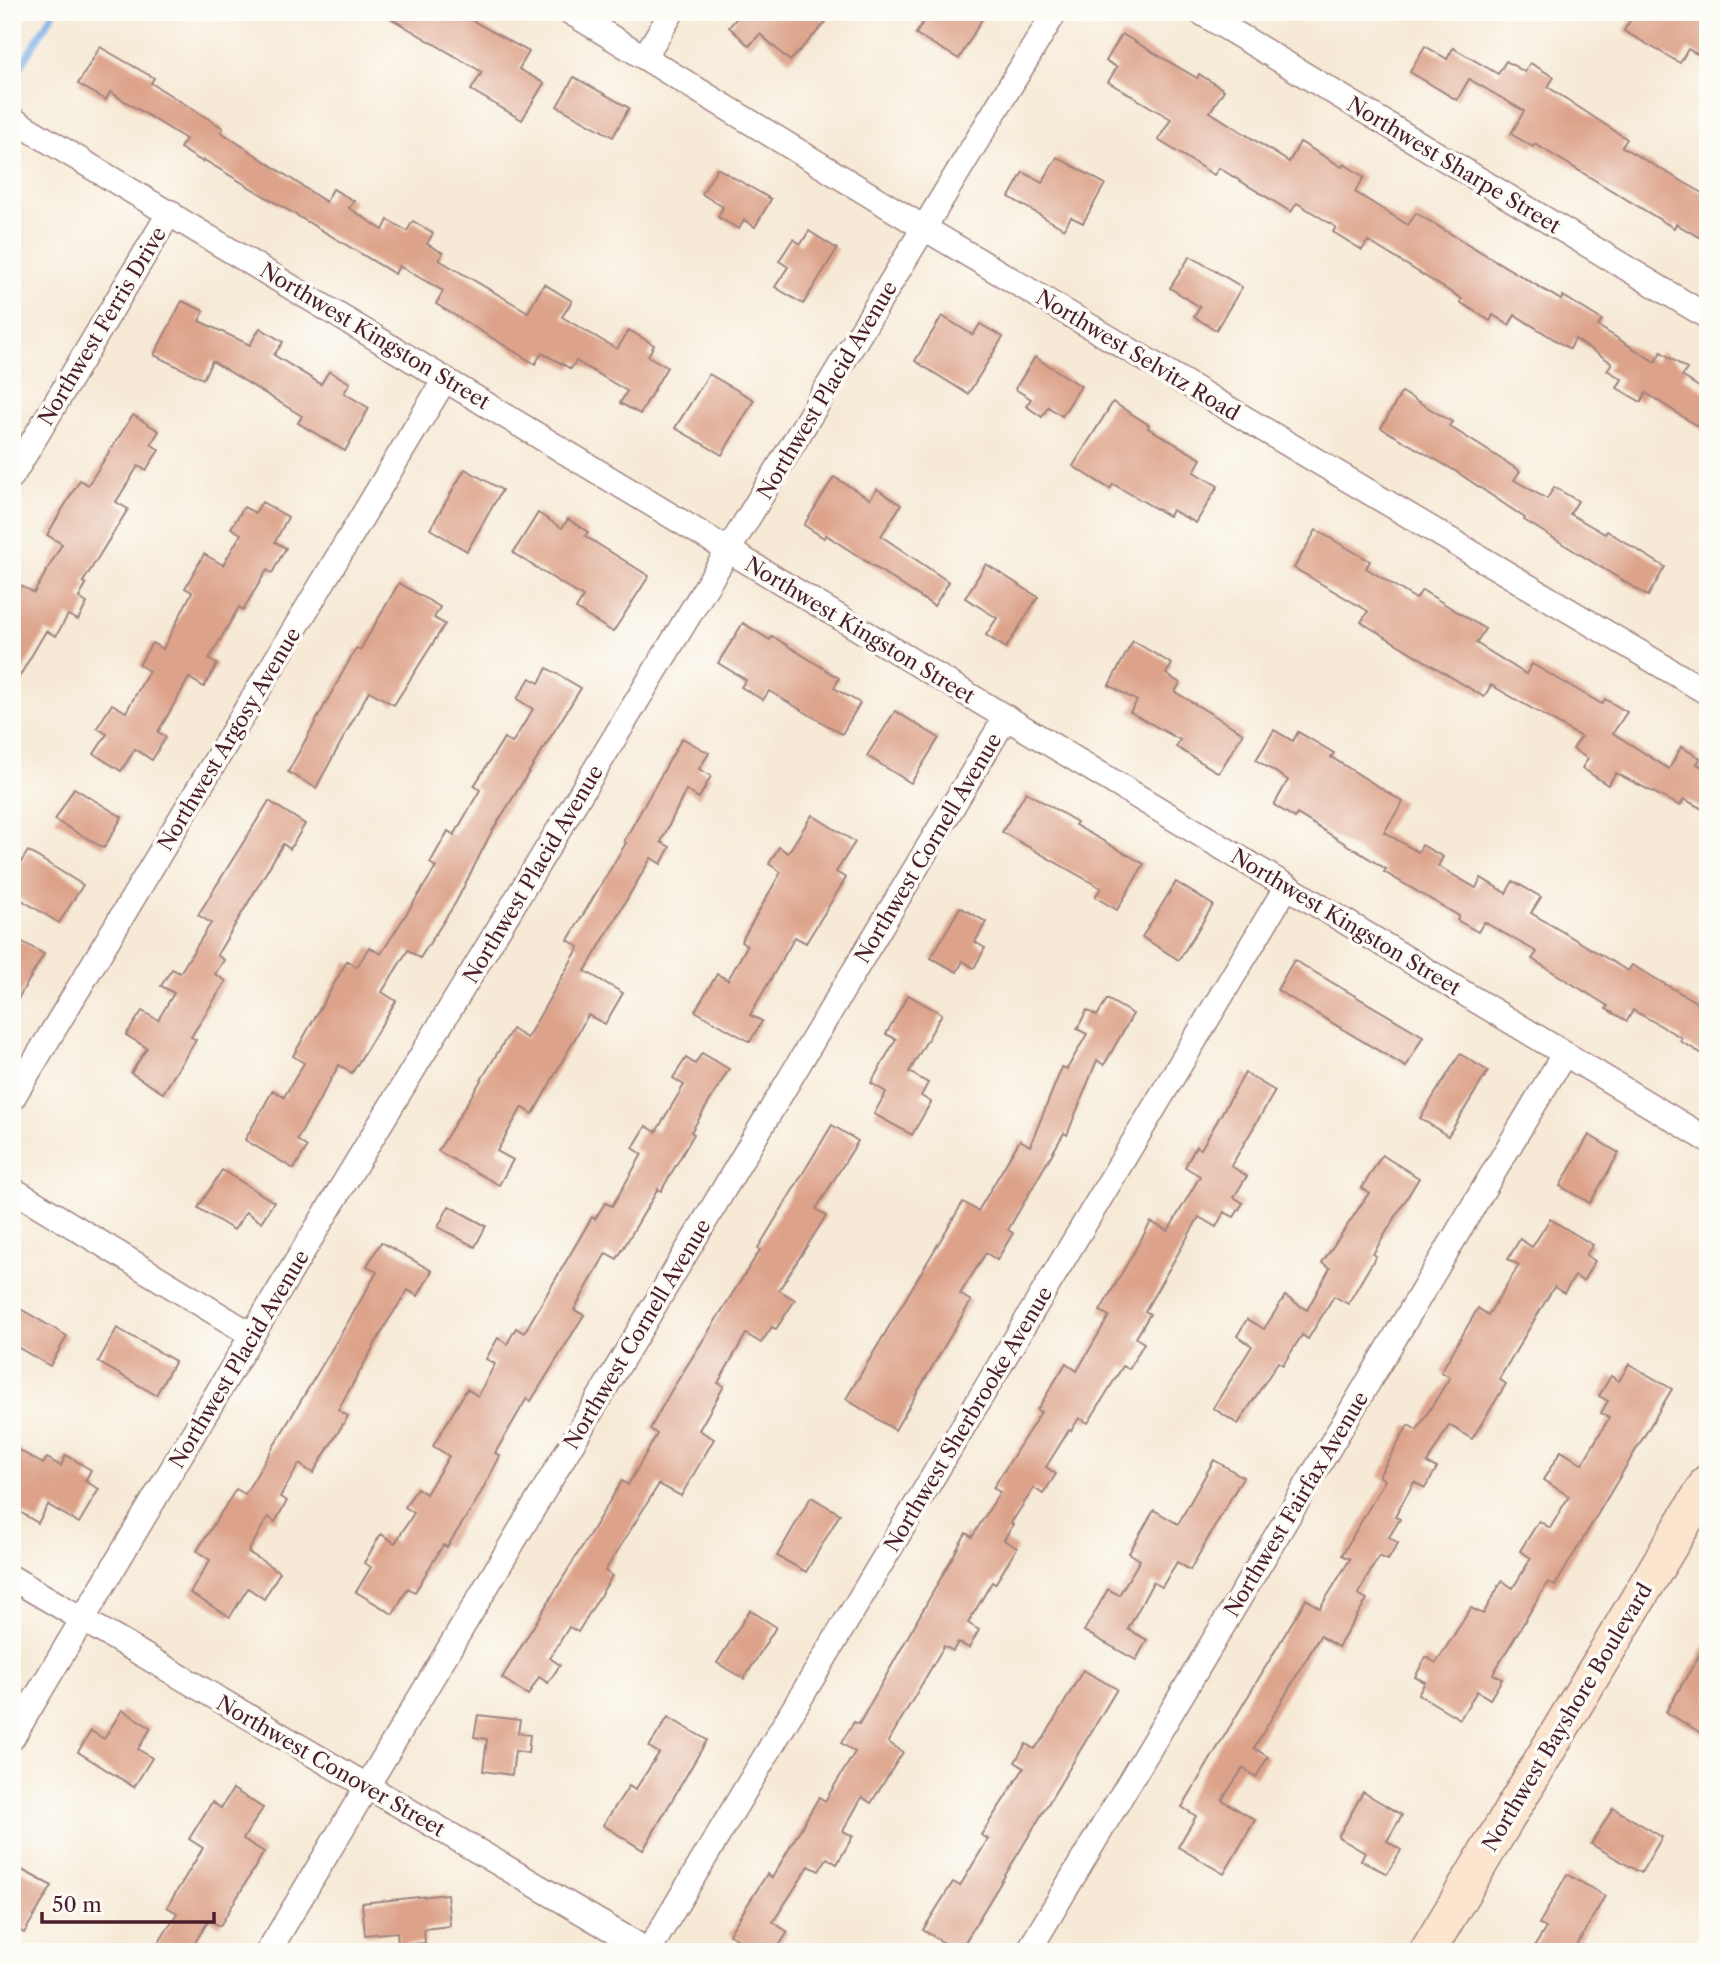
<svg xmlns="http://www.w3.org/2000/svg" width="1720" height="1964" font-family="'Libre Caslon Text',serif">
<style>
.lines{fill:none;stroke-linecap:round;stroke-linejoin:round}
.stream{stroke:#7cade8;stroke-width:7}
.building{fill:#dda38a}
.street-casing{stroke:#a08480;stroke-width:27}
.secondary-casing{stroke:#a08480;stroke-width:38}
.street{stroke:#fff;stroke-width:24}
.secondary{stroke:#fce5cf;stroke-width:35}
.labels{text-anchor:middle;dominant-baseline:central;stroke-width:7;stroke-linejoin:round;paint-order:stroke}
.street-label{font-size:21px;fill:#4a1f2b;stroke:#fdfcf7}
</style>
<rect width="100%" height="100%" fill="#fdfcf7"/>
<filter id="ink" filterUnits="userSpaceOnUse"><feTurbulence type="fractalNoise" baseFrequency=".0143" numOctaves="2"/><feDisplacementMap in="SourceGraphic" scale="14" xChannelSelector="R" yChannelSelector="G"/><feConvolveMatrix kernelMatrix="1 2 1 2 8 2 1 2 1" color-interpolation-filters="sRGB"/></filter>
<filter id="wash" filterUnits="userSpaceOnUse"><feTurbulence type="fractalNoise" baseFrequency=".00686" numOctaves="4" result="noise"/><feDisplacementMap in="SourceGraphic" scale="28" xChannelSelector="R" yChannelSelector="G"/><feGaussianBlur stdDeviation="1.57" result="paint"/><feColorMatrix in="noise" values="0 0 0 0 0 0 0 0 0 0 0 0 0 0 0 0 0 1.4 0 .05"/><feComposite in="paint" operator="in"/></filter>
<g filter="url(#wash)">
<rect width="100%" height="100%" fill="#f6e9d5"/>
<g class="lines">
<polyline class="stream" points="20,67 54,12"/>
</g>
<g id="blocks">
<g class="building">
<polygon points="380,12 457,12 529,52 519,69 544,83 522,120 471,90 482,72"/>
<polygon points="742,12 816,12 826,22 790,61 760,34 749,46 729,27"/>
<polygon points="929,12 986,12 959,59 916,34"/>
<polygon points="1635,12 1695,12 1708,20 1708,60 1688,49 1680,63 1624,31"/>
<polygon points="1122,34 1197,78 1199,74 1224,90 1210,112 1289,162 1300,142 1342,167 1344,164 1364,177 1355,192 1408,225 1416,213 1561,300 1563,296 1602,320 1598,326 1655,362 1661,352 1687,369 1682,376 1708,393 1708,433 1646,393 1641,402 1617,388 1622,379 1607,370 1612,363 1575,339 1570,349 1515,315 1509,325 1493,315 1490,321 1460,302 1462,299 1368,241 1362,250 1333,232 1336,227 1297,203 1291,212 1219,168 1214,175 1158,140 1171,119 1108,82 1117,67 1106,61"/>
<polygon points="1425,46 1447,59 1453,48 1498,74 1506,61 1525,72 1530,63 1554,77 1548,87 1627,139 1622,147 1708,196 1708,242 1676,224 1674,228 1535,144 1533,147 1511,134 1524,111 1469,79 1457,100 1410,72"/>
<polygon points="100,47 154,78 151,83 223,128 221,132 326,202 333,189 354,201 349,208 383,230 388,220 407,231 413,221 433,233 427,244 443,253 439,260 528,312 544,284 572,301 562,317 617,349 629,330 654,345 648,356 667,367 640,414 620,403 627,391 576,361 571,369 542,353 535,364 436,304 443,291 399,266 395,274 204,160 203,162 180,148 186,139 110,92 106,100 78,84"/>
<polygon points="574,77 629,108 613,137 557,106"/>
<polygon points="1057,157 1105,184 1083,223 1071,217 1064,229 1009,197 1023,172 1042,183"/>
<polygon points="717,168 771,199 755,227 744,220 739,229 718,217 723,207 702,194"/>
<polygon points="809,231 837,249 803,304 775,287 788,267 779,261 793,239 801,244"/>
<polygon points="1190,256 1242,287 1216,330 1194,317 1200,307 1170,288"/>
<polygon points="182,301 204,311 199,321 250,345 260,328 283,342 274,355 321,384 329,371 350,383 344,393 369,408 345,451 298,423 302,416 212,361 203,379 154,355"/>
<polygon points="942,316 973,335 980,324 1003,337 968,394 915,361"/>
<polygon points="1035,357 1081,386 1062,416 1048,407 1042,417 1026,406 1031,399 1015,389"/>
<polygon points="709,374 754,400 722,455 675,428"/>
<polygon points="1402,392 1452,422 1449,426 1520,471 1514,480 1547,499 1554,487 1578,501 1570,514 1605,534 1607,531 1665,567 1648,596 1524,520 1525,518 1457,472 1381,428"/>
<polygon points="1113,402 1149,425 1148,428 1201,459 1194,472 1218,486 1196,523 1172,510 1169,516 1113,484 1110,489 1073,466"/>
<polygon points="133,415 159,431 151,444 159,450 146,470 138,466 116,502 128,509 83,582 86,584 79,598 87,603 78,620 68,615 56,636 46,631 12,689 12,594 18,584 34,593 62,544 47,535 80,480 88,485"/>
<polygon points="465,469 502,490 467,551 430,529"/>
<polygon points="834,477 870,499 877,489 901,505 881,536 949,582 934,606 826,535 824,538 804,525"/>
<polygon points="262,502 288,517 275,542 286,548 272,573 267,570 243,610 239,607 209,659 217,664 204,687 189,678 158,732 166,737 152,760 135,749 121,771 94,754 107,734 97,728 112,704 126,712 149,671 139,665 152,643 163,649 192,592 185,588 204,554 223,565 241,534 231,528 244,507 255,513"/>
<polygon points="538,513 562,528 568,519 588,532 585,536 649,576 613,632 576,609 583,597 513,553"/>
<polygon points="1316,530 1370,561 1366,568 1416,599 1422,590 1485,629 1476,643 1526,674 1532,664 1602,704 1605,699 1627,712 1613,733 1669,769 1681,747 1700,758 1697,764 1708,770 1708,812 1684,799 1680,806 1616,773 1608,785 1582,768 1588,759 1573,749 1581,737 1491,685 1484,697 1361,622 1368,611 1294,568"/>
<polygon points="986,564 1038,597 1006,648 986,635 997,618 965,598"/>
<polygon points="399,583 440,607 434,618 445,624 394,705 369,691 316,788 288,772 356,648 360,650"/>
<polygon points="743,623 770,640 772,636 839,678 834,688 860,703 842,734 769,691 763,700 741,687 746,680 718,663"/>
<polygon points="1133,641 1172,664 1166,674 1180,683 1175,692 1243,733 1219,773 1176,747 1180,740 1130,712 1137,701 1109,685"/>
<polygon points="547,668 581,688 491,833 456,902 420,958 408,950 382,992 396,1001 352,1073 339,1065 297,1140 307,1147 294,1169 245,1140 273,1090 284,1097 304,1063 293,1056 347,961 357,967 369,947 381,954 436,867 430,863 448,831 454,835 480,790 474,786 504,738 512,743 533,709 517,699 530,678 539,683"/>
<polygon points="895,711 939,738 911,783 867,756"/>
<polygon points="1274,730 1293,741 1298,732 1334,753 1331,757 1403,802 1384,832 1418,852 1422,845 1443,857 1438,866 1476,888 1481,878 1506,893 1513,881 1541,897 1531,913 1628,971 1632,965 1708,1009 1708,1057 1680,1041 1682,1038 1633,1010 1627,1021 1606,1009 1608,1006 1532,959 1537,952 1484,922 1478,932 1457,920 1459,916 1384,872 1386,869 1297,814 1295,818 1274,805 1288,780 1256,760"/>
<polygon points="682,738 709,753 699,769 711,776 699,798 686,790 661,842 670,847 661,864 651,858 585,971 623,993 605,1024 588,1015 533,1114 522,1107 497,1151 513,1160 499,1185 438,1151 512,1029 527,1038 579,947 568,940 626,843 624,841"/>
<polygon points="74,788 122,817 104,848 55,820"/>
<polygon points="1026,792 1077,822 1075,825 1144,864 1117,910 1095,897 1101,888 1002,832"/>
<polygon points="269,801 305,824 290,849 283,844 217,955 224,960 215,974 226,981 191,1037 196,1040 163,1093 131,1073 147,1048 126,1035 142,1011 158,1020 174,993 161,986 172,969 180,973 211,923 198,915"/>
<polygon points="812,815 855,842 836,872 846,878 806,943 795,937 750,1015 762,1021 750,1042 695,1011 717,974 728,980 747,946 741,942 781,872 769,864 779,847 788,853"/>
<polygon points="28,851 83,885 59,923 12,894 12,876"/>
<polygon points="1176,882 1213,905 1179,960 1142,937"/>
<polygon points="960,907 986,922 975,942 985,948 974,968 963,961 957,972 931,958"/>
<polygon points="12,936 44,954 12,1009"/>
<polygon points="1294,960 1423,1036 1406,1067 1277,990"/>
<polygon points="908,995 942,1014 909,1072 928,1083 921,1096 931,1102 912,1135 874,1114 886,1092 871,1083 896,1039 886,1034"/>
<polygon points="1107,999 1133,1014 1104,1065 1097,1060 1067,1135 1064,1133 1008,1230 1013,1233 997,1260 986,1253 960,1294 971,1301 895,1430 846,1399 963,1202 978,1211 1020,1140 1030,1146 1062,1067 1067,1069 1087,1034 1077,1029 1087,1010 1097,1016"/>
<polygon points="702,1053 729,1069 691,1132 694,1134 661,1191 658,1189 617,1259 606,1253 574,1310 584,1315 531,1401 527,1398 495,1453 500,1456 477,1500 447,1547 443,1545 415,1592 408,1588 393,1614 356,1592 371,1567 364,1563 381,1534 395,1543 414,1513 405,1507 417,1488 426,1494 449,1456 433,1446 467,1389 478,1396 495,1364 486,1359 498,1338 507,1344 516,1328 524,1333 592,1217 595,1219 605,1203 612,1206 621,1191 642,1154 633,1148 646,1126 656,1132 684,1085 673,1078 686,1058 695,1064"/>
<polygon points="1460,1054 1488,1071 1448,1136 1420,1118"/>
<polygon points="1245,1073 1275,1091 1231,1166 1247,1176 1234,1197 1243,1203 1234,1217 1224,1212 1216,1227 1199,1217 1145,1311 1150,1314 1136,1338 1144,1343 1129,1369 1123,1366 1088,1423 1079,1418 1071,1431 1069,1430 1046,1467 1056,1474 1043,1494 1034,1488 1011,1523 1013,1525 1004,1540 1017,1548 995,1584 992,1582 968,1623 979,1630 969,1648 958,1642 953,1651 944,1646 888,1742 903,1752 871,1803 862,1797 843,1831 853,1836 837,1864 827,1858 819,1871 809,1866 773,1922 788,1932 775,1952 758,1952 729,1934 767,1874 772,1878 819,1797 825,1801 855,1752 841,1743 854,1722 859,1724 966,1533 972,1537 1000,1492 993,1488 1041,1412 1037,1410 1066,1363 1077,1371 1109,1316 1100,1311 1151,1222 1168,1231 1200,1176 1185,1167 1196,1146 1201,1149"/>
<polygon points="832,1125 858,1141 816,1209 826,1216 779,1290 795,1300 776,1329 772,1327 761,1343 746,1334 718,1383 724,1386 699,1430 714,1439 681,1496 659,1484 605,1571 612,1576 578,1632 569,1627 550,1658 560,1665 548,1683 539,1677 528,1695 502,1678 622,1481 628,1485 657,1434 650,1429 671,1391 760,1250 758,1248"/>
<polygon points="1589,1135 1619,1153 1590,1203 1560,1186"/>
<polygon points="1382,1155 1419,1178 1373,1254 1376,1256 1348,1304 1334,1296 1308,1339 1302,1335 1283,1365 1278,1362 1238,1424 1213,1408 1252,1346 1237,1336 1247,1319 1264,1329 1285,1296 1307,1310 1330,1268 1322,1263 1369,1193 1362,1188"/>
<polygon points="222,1170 274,1202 261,1222 246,1212 234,1230 198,1208"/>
<polygon points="449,1206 486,1226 475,1247 438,1227"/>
<polygon points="1550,1219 1593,1245 1586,1255 1595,1261 1583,1281 1575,1276 1564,1293 1554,1287 1499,1379 1506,1384 1472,1439 1449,1425 1427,1463 1437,1468 1425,1488 1414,1482 1395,1516 1400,1519 1389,1537 1398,1543 1388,1560 1379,1556 1358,1594 1367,1599 1338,1647 1320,1636 1254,1748 1268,1757 1256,1777 1243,1768 1222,1800 1255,1820 1224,1874 1178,1847 1196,1816 1182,1807 1306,1599 1320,1608 1350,1559 1342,1555 1385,1480 1379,1476 1408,1425 1417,1430 1450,1377 1441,1372 1478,1308 1488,1315 1519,1265 1508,1259 1520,1239 1532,1247"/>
<polygon points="381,1242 432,1271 418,1296 408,1290 388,1321 338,1410 348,1416 313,1473 299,1464 280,1497 287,1501 275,1522 268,1517 248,1552 280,1572 264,1599 248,1588 230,1617 190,1593 210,1560 197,1551 236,1489 245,1494 348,1322 377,1272 367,1266"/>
<polygon points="12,1304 67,1336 50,1366 12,1344"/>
<polygon points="117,1328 175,1361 156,1395 98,1362"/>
<polygon points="1629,1364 1672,1389 1555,1586 1548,1582 1493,1674 1502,1679 1490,1699 1477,1691 1460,1719 1418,1694 1425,1682 1415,1677 1426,1657 1436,1663 1471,1608 1483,1614 1502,1581 1513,1588 1531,1558 1520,1551 1539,1521 1550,1528 1569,1496 1543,1480 1561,1451 1582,1464 1609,1418 1601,1413 1608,1401 1599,1396 1611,1376 1619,1381"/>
<polygon points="12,1446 43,1464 47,1458 61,1466 66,1455 91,1470 85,1481 99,1489 79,1523 48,1505 38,1523 12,1507"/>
<polygon points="1214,1460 1243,1477 1190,1570 1177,1562 1162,1587 1153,1582 1128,1629 1147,1640 1136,1660 1084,1631 1108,1589 1119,1595 1140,1560 1129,1553 1154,1510 1178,1524"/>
<polygon points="811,1497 840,1514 806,1572 777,1556"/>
<polygon points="750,1610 776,1627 744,1679 717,1663"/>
<polygon points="1708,1640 1708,1737 1666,1712"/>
<polygon points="1083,1670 1117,1689 959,1952 923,1930 953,1882 960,1886 988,1839 981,1835 1024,1768 1015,1762 1026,1744 1034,1749 1044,1738"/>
<polygon points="122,1710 151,1728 138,1749 152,1758 134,1787 78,1752 91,1731 104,1739"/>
<polygon points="478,1715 520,1720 518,1733 530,1735 528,1753 515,1751 512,1775 483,1771 487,1739 474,1737"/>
<polygon points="668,1717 707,1740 643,1850 603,1825 629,1786 635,1790 659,1753 649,1747"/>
<polygon points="233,1789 263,1808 243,1839 264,1852 220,1926 209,1920 189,1952 153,1952 177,1913 167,1907 203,1848 189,1839 212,1802 221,1808"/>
<polygon points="1363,1792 1402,1815 1387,1841 1401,1850 1387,1874 1361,1860 1365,1853 1338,1837"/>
<polygon points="1613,1808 1662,1837 1641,1873 1591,1844"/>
<polygon points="22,1870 52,1886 24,1933 12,1926 12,1887"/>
<polygon points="1567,1874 1605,1896 1573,1952 1531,1952 1546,1928 1539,1924"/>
<polygon points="447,1894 450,1926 424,1929 425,1943 398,1945 397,1932 365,1935 362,1903"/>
</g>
</g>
</g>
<g filter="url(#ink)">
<use href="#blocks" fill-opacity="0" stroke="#a08480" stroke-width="2"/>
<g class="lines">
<defs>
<g id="street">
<polyline points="570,12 924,228 1708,693"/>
<polyline points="1200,12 1708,317"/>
<polyline points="645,56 672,12"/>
<polyline points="12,119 1708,1140"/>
<polyline points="12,476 170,212"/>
<polyline points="12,1099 445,379"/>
<polyline points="12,1189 252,1335"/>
<polyline points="12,1578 650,1952"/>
<polyline points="12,1738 252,1335 1055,12"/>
<polyline points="268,1952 1006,717"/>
<polyline points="648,1952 1287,886"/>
<polyline points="1028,1952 1563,1056"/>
</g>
<polyline id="secondary" points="1427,1952 1708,1482"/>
</defs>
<use href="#street" class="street-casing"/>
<use href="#secondary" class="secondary-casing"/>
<use href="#street" class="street"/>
<use href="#secondary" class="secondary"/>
</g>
</g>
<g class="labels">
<g class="street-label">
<text transform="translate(1454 165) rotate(31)">Northwest Sharpe Street</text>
<text transform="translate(102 326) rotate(-59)">Northwest Ferris Drive</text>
<text transform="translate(375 336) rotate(31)">Northwest Kingston Street</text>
<text transform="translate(1138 355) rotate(31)">Northwest Selvitz Road</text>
<text transform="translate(827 390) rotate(-59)">Northwest Placid Avenue</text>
<text transform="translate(860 630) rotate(31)">Northwest Kingston Street</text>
<text transform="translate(229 739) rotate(-59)">Northwest Argosy Avenue</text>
<text transform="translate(928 848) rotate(-59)">Northwest Cornell Avenue</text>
<text transform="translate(533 874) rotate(-59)">Northwest Placid Avenue</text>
<text transform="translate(1346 922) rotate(31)">Northwest Kingston Street</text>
<text transform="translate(637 1334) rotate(-59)">Northwest Cornell Avenue</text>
<text transform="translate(239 1359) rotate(-59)">Northwest Placid Avenue</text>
<text transform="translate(968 1419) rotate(-59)">Northwest Sherbrooke Avenue</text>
<text transform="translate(1296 1504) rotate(-59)">Northwest Fairfax Avenue</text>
<text transform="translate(1567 1717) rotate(-59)">Northwest Bayshore Boulevard</text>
<text transform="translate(331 1766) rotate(30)">Northwest Conover Street</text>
</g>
</g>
<rect width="1720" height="1964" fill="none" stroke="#fdfcf7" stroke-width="42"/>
<path d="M42 1912v10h172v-10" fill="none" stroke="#4a1f2b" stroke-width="3.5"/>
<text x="52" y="1912" font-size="21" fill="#4a1f2b" stroke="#fdfcf7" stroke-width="5" paint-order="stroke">50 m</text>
</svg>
